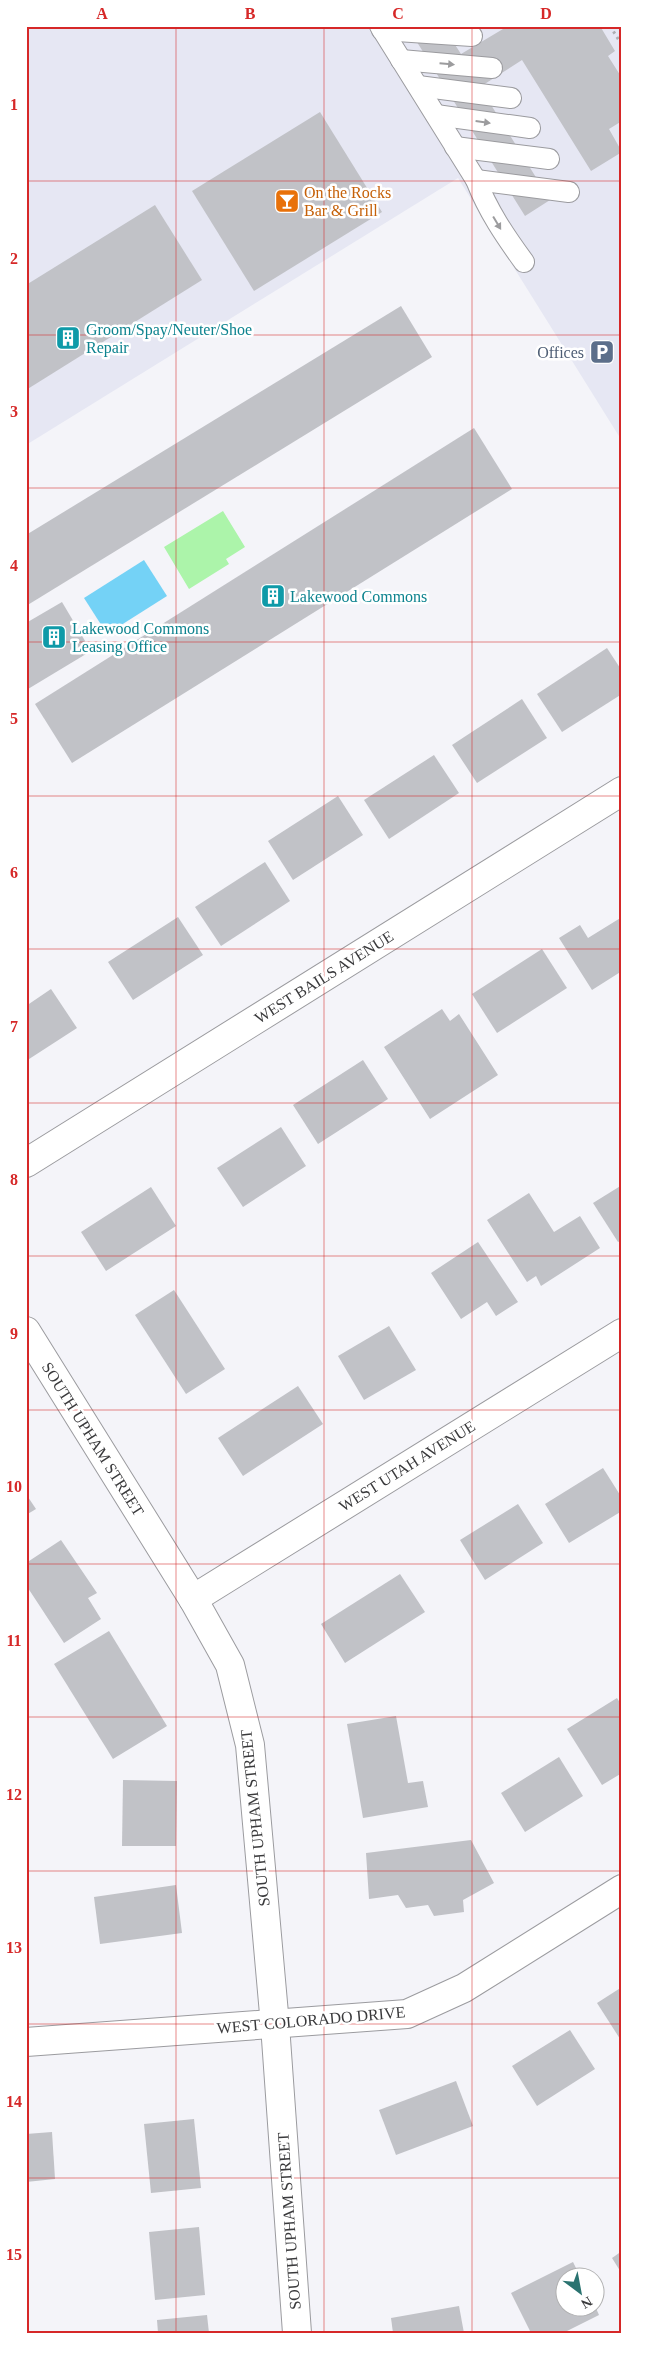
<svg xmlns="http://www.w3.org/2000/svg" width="648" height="2359" font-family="Georgia,serif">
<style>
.built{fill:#e6e7f3}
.green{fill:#acf4aa}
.water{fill:#74d2f6}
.building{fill:#c1c2c7}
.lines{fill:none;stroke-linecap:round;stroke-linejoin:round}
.service-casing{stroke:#9b9b9f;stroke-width:22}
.minor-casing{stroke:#9b9b9f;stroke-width:30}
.path{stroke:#adadb1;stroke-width:3;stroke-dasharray:2.5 4;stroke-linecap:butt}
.service{stroke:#fff;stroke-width:20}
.minor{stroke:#fff;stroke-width:28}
.oneway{fill:#9c9c9e}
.grid{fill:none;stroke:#d62828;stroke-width:1;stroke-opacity:0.55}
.labels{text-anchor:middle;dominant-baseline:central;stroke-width:5;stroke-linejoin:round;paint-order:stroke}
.food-label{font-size:16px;fill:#c56008;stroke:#fff;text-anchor:start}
.culture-label{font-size:16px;fill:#0d838f;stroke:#fff;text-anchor:start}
.service-label{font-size:16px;fill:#4e5e75;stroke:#fff;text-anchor:end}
.street-label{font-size:16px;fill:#3a3a3c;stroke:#fff}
.neatline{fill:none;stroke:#d62828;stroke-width:2}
.grid-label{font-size:16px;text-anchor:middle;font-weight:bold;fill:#d62828}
</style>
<rect width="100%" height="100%" fill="#f4f4f9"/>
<polygon class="built" points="26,26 622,26 622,441 458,178 26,445"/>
<polygon class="green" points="223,511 245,547 226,559 229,564 189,589 164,547"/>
<polygon class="water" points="144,560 167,596 107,634 84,598"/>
<g class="building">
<polygon points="407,26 443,26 461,54 503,29 501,26 600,26 615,51 608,56 622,78 622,121 609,129 622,152 591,171 522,60 480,87 550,200 525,216"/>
<polygon points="320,112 382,212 254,291 192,191"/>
<polygon points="155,205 202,280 26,390 26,285"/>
<polygon points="401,306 432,357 26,606 26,535"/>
<polygon points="474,428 512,489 72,763 35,704"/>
<polygon points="62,602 91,651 28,689 26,623"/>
<polygon points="607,648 622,671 622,694 562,732 537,694"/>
<polygon points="522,699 547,738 477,783 452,745"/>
<polygon points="434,755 459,793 389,839 364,800"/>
<polygon points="338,796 363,835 293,880 268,841"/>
<polygon points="265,862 290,901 221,946 195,907"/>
<polygon points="178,917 203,955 133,1000 108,962"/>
<polygon points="622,917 622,971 592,990 559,938 580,925 588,938"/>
<polygon points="542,949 567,988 497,1033 472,994"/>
<polygon points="51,989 77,1028 26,1061 26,1006"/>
<polygon points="442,1009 450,1021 459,1014 498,1075 430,1119 384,1047"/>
<polygon points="363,1060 388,1099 318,1144 293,1105"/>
<polygon points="281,1127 306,1166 243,1207 217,1168"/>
<polygon points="622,1185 622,1240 618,1242 593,1203"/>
<polygon points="151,1187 176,1226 106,1271 81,1232"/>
<polygon points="529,1193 554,1232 580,1216 600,1248 541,1286 536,1276 527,1282 487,1220"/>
<polygon points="478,1242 518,1302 496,1316 487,1302 461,1319 431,1273"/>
<polygon points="174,1290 225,1369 186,1394 135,1315"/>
<polygon points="389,1326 416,1370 364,1400 338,1356"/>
<polygon points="298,1386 323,1424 243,1476 218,1438"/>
<polygon points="603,1468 622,1498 622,1511 569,1543 545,1504"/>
<polygon points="26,1494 36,1509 26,1515"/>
<polygon points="518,1504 543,1543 485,1580 460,1540"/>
<polygon points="61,1540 97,1593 88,1598 101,1619 64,1643 26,1585 26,1563"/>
<polygon points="400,1574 425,1612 345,1663 321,1624"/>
<polygon points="109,1631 167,1726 113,1759 54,1664"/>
<polygon points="617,1698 622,1706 622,1773 602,1785 567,1729"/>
<polygon points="396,1716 408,1783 423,1781 428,1807 363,1818 347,1724"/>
<polygon points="559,1757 583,1796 525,1832 501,1793"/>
<polygon points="123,1780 177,1781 176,1846 122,1846"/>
<polygon points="471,1840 494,1883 463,1900 464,1912 434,1916 428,1905 406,1908 398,1895 369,1899 366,1853"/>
<polygon points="176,1885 182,1933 100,1944 94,1897"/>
<polygon points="622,1987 622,2042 597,2003"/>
<polygon points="570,2030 595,2069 537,2106 512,2066"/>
<polygon points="456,2081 473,2126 396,2155 379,2110"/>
<polygon points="194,2119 201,2188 151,2193 144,2124"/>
<polygon points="52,2132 55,2179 26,2182 26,2134"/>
<polygon points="199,2227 205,2295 155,2300 149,2232"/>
<polygon points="622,2251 622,2274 612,2258"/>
<polygon points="573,2262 580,2276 566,2276 566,2306 595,2306 599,2315 563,2333 531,2333 511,2293"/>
<polygon points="459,2306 464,2333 393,2333 391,2318"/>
<polygon points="207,2315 209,2333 158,2333 157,2320"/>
</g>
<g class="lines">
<defs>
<g id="service">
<path d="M380,26L476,180C488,211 505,236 524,262"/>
<polyline points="382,30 472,36"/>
<polyline points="401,60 492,68"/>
<polyline points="418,86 511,98"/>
<polyline points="436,115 530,128"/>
<polyline points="455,147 549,159"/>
<polyline points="476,180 569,192"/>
</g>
<g id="minor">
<polyline points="26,1163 622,791"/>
<polyline points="26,1331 193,1599 230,1665 250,1745 275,2025 297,2333"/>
<polyline points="193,1599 622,1333"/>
<polyline points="26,2042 407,2014 464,1988 622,1889"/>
</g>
</defs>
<use href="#service" class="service-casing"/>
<use href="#minor" class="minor-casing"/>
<polyline class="path" points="610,26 622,45"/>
<use href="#service" class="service"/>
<use href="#minor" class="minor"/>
</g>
<defs><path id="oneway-solid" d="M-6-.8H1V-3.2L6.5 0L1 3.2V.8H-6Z" transform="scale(1.25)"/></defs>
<g class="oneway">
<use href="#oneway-solid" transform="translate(447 64) rotate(5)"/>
<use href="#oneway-solid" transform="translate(483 122) rotate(8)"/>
<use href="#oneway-solid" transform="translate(497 223) rotate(59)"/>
</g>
<path class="grid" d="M176,26V2333M324,26V2333M472,26V2333M26,181H622M26,335H622M26,488H622M26,642H622M26,796H622M26,949H622M26,1103H622M26,1256H622M26,1410H622M26,1564H622M26,1717H622M26,1871H622M26,2024H622M26,2178H622"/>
<defs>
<symbol id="bar-square" viewBox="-11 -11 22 22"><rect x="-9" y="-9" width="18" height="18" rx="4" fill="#e8710a" stroke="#fff"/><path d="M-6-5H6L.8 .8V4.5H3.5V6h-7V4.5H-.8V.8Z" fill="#fff"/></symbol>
<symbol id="building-square" viewBox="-11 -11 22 22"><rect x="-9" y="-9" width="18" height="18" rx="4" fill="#0f9aa8" stroke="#fff"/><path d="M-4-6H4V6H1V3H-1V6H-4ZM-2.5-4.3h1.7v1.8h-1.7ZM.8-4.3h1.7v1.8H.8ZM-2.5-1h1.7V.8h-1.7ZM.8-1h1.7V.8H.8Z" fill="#fff"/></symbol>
<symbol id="parking-square" viewBox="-11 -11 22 22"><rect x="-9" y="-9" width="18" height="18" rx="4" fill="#5c6f8a" stroke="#fff"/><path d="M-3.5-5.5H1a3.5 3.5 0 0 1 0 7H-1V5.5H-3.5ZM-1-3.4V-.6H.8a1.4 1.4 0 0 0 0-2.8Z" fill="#fff"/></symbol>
</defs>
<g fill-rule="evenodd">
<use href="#bar-square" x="273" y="187" width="28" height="28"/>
<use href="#building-square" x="54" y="324" width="28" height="28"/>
<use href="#parking-square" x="588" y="338" width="28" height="28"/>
<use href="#building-square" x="259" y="582" width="28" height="28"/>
<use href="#building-square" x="40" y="623" width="28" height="28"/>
</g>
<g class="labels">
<g class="food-label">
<text x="304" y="192">On the Rocks<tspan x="304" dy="18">Bar &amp; Grill</tspan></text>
</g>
<g class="culture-label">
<text x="86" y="329">Groom/Spay/Neuter/Shoe<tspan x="86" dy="18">Repair</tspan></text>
<text x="290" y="596">Lakewood Commons</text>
<text x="72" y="628">Lakewood Commons<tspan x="72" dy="18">Leasing Office</tspan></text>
</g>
<g class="service-label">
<text x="584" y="352">Offices</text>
</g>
<g class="street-label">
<text transform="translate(324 977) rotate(-32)">WEST BAILS AVENUE</text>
<text transform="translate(93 1439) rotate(58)">SOUTH UPHAM STREET</text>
<text transform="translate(407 1466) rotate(-32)">WEST UTAH AVENUE</text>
<text transform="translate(255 1818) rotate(-96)">SOUTH UPHAM STREET</text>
<text transform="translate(311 2020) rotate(-5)">WEST COLORADO DRIVE</text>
<text transform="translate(289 2221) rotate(-94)">SOUTH UPHAM STREET</text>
</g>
</g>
<rect width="648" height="2359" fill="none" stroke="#ffffff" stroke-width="55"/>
<g transform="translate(580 2292) rotate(148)"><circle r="24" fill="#ffffff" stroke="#b0b0b1"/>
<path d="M0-4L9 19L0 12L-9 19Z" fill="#2a7370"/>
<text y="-8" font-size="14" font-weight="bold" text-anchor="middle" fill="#3a3a3c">N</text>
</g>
<rect x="28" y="28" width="592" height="2304" class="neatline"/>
<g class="grid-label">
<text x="102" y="19">A</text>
<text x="250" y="19">B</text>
<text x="398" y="19">C</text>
<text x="546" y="19">D</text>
<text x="14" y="110">1</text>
<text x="14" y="264">2</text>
<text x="14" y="417">3</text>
<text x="14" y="571">4</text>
<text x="14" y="724">5</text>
<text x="14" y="878">6</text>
<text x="14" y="1032">7</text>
<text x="14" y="1185">8</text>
<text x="14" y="1339">9</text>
<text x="14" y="1492">10</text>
<text x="14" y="1646">11</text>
<text x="14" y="1800">12</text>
<text x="14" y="1953">13</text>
<text x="14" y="2107">14</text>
<text x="14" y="2260">15</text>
</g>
</svg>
